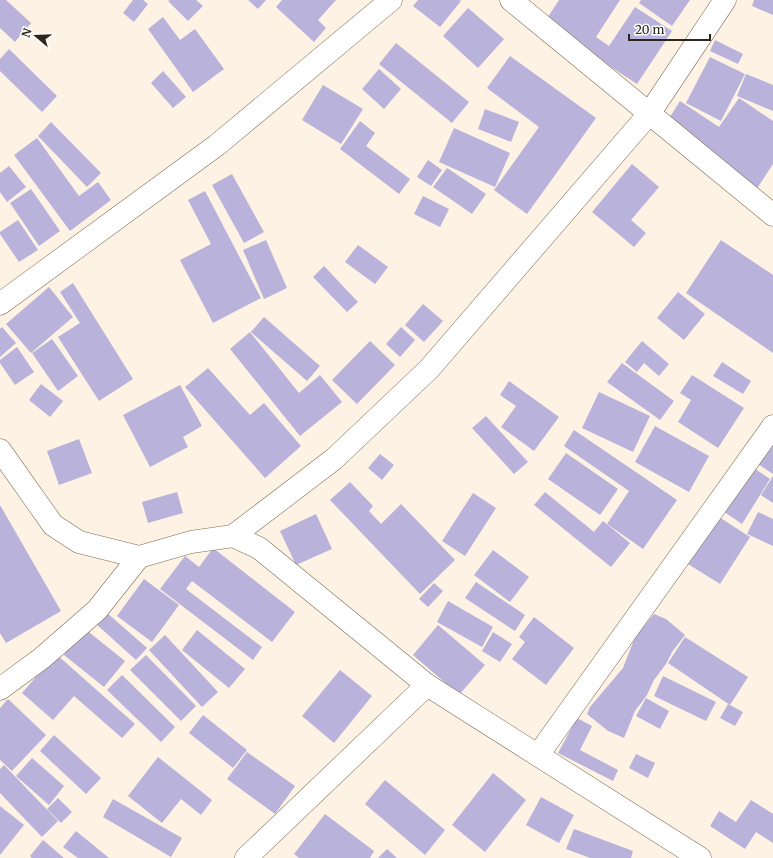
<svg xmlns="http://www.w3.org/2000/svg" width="773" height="858" font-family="Merriweather,serif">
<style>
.building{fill:#b9b3db}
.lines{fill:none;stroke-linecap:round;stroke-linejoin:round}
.street-casing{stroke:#7c6b55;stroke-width:23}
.secondary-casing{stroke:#7c6b55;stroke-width:23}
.street{stroke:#fff;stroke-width:22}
.secondary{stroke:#fff;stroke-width:22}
</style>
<rect width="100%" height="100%" fill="#fdf2e3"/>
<g class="building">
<polygon points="0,0 6,0 31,23 15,42 0,28"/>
<polygon points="133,0 143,0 148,4 134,22 123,13"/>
<polygon points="170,0 196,0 203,6 188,21 168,1"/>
<polygon points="248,0 266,0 258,9"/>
<polygon points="282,0 336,0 318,20 326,28 314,42 276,7"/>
<polygon points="418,0 459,0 461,1 440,27 413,6"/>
<polygon points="559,0 620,0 596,37 609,46 635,7 672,31 637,84 544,23"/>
<polygon points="641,0 690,0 672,26 639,3"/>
<polygon points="754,0 773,0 773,15 752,6"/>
<polygon points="468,8 504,39 478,68 443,36"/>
<polygon points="163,17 180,40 195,29 224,69 193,92 148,29"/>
<polygon points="715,40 743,54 738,64 710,51"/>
<polygon points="396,43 469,102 452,123 379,64"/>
<polygon points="9,49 57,96 42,112 0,71 0,59"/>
<polygon points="510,56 596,118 527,214 494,190 539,127 487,88"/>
<polygon points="710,57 745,74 721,121 686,103"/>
<polygon points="379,69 401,89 384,109 362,89"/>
<polygon points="163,71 186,97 173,108 151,83"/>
<polygon points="746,74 773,85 773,111 737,96"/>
<polygon points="323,85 363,109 341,144 302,120"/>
<polygon points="739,98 773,121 773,164 756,190 663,128 680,101 719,127"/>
<polygon points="485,109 519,122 511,142 478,129"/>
<polygon points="360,121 375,133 366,146 410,179 399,194 340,149"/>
<polygon points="51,122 101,173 87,187 38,136"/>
<polygon points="454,128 510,153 495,187 439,162"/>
<polygon points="37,138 79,196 98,182 111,200 70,231 14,155"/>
<polygon points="428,160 442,170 431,186 417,177"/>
<polygon points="632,164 659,187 631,220 646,233 634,247 592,212"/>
<polygon points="9,166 26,187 7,202 0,192 0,173"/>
<polygon points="447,168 486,194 472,214 433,187"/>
<polygon points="232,174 264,232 244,243 212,185"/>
<polygon points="31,189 60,231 39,246 10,203"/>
<polygon points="205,191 261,298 213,323 180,260 211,244 188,200"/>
<polygon points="423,196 449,209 440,227 414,214"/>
<polygon points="18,220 38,250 19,262 0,234 0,232"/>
<polygon points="266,240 287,288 264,299 243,250"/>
<polygon points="721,240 773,275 773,353 686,293"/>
<polygon points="358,245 388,267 375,284 345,262"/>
<polygon points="324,266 358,302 347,312 313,277"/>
<polygon points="73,283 133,379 99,401 58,337 80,323 60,292"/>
<polygon points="49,287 73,317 31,353 6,324"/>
<polygon points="678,292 705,314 684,340 657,318"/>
<polygon points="423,304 443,321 424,342 405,325"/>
<polygon points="264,317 320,366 307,381 251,332"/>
<polygon points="2,327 16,343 0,357 0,329"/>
<polygon points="401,327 415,340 400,357 386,344"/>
<polygon points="250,332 299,393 320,375 342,402 300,436 230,349"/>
<polygon points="52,339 78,376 58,391 32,353"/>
<polygon points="370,341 395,365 357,404 332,380"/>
<polygon points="642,341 669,364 659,376 644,363 637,372 625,362"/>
<polygon points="17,347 34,372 15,385 0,363 0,360"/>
<polygon points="722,362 751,381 743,394 713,376"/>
<polygon points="622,363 674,401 660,420 607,382"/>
<polygon points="208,368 250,415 264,403 301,446 265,478 185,387"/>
<polygon points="692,375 744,408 718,448 678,422 691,400 680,393"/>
<polygon points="509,381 559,417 534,451 501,427 516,406 500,395"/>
<polygon points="41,384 63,401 50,417 29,400"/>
<polygon points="180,385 202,426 183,437 188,447 150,467 123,415"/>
<polygon points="599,392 650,416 633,452 582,428"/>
<polygon points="486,416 528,462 514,474 472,428"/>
<polygon points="655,426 709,456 689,492 635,462"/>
<polygon points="773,429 773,474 752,460"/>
<polygon points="574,430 677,500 643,549 607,524 629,491 564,446"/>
<polygon points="79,439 92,473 59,485 47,451"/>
<polygon points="566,453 618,489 600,515 548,479"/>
<polygon points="380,454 394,465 382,480 368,468"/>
<polygon points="751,466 770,479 742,524 723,511"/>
<polygon points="773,476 773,503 761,495"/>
<polygon points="350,482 373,506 369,511 381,524 401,504 455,560 420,594 330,500"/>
<polygon points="177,492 183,513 148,523 142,502"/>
<polygon points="545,492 594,532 603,521 630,543 611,567 534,505"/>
<polygon points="473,493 496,508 465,556 442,541"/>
<polygon points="0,505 61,611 6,643 0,633"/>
<polygon points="758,512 773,519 773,546 747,534"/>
<polygon points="316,514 332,549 296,565 280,531"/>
<polygon points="719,517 750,537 720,584 688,564"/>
<polygon points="213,548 295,612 272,642 192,581 186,589 262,647 253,660 160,589 185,556 199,567"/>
<polygon points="493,550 529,577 510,602 474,575"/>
<polygon points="144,579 179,605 152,642 117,616"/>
<polygon points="476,582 525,615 515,631 465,598"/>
<polygon points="434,583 443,591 428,607 419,599"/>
<polygon points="448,601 493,627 482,647 437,622"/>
<polygon points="106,612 147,648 136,660 95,623"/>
<polygon points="654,614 666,619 685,635 672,652 666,664 654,680 647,695 635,711 624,738 608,731 587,714 590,707 623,668 635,637"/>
<polygon points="534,617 574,648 546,685 512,659 525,642 519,637"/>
<polygon points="438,625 485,665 459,695 413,655"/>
<polygon points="85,629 125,661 104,687 64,655"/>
<polygon points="197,630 245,669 229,688 182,650"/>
<polygon points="493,632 512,644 500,662 482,651"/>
<polygon points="165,635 218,692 202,707 149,650"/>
<polygon points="685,637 748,677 730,705 668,663"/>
<polygon points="56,654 135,724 122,738 74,696 53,720 22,693"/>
<polygon points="146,655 196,706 181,721 130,670"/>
<polygon points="340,670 372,696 334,743 302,716"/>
<polygon points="122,675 175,727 161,742 107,690"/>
<polygon points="663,676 716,702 706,721 654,696"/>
<polygon points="646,698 669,711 660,729 636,716"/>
<polygon points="8,699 46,735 12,771 0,760 0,708"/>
<polygon points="728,704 743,712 735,726 720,718"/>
<polygon points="203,715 247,750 233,768 189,733"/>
<polygon points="577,718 592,726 580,750 618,770 613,781 558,753"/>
<polygon points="54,735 101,778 86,794 40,751"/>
<polygon points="247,752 295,786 275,814 227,779"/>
<polygon points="636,754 655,763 648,778 629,768"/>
<polygon points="158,757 212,800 201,815 181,799 162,823 128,796"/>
<polygon points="32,758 64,786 49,805 16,776"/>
<polygon points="4,765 58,821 42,837 0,793 0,769"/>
<polygon points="493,773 526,800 485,852 452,825"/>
<polygon points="385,780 445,830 425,855 365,804"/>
<polygon points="541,797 574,815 559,843 526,825"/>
<polygon points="58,798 72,812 61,823 47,809"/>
<polygon points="113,799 182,838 171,857 103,817"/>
<polygon points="751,800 773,814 773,843 756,832 745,849 710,826 719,811 736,822"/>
<polygon points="0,806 24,825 0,855"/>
<polygon points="325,814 374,851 370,858 299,858 294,854"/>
<polygon points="574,829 633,851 631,858 590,858 566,849"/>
<polygon points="76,831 109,858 78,858 63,847"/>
<polygon points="43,840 64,858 32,858 30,856"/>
<polygon points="387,849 397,858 378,858"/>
</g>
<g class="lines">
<defs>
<g id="street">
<polyline points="511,0 773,215"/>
<polyline points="0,304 217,145 391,0"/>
<polyline points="233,536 334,459 429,369 649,114 725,0"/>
<polyline points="0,689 42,658 97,610 139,557"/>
<polyline points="538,755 773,426"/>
<polyline points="246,858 427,685"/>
</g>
<polyline id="secondary" points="0,450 53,525 79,542 139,557 191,542 233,536 259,548 427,685 700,858"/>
</defs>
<use href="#street" class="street-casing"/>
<use href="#secondary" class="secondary-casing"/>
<use href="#street" class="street"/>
<use href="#secondary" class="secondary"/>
</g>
<g transform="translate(36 36) rotate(289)" stroke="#ffffff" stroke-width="3" paint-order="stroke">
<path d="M0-3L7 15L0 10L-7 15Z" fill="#2c251c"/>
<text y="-6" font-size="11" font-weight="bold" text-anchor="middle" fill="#2c251c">N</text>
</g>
<path d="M629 34v6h81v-6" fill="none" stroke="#2c251c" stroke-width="2"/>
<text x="635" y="34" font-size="12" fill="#2c251c" stroke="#ffffff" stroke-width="3" paint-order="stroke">20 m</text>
</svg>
